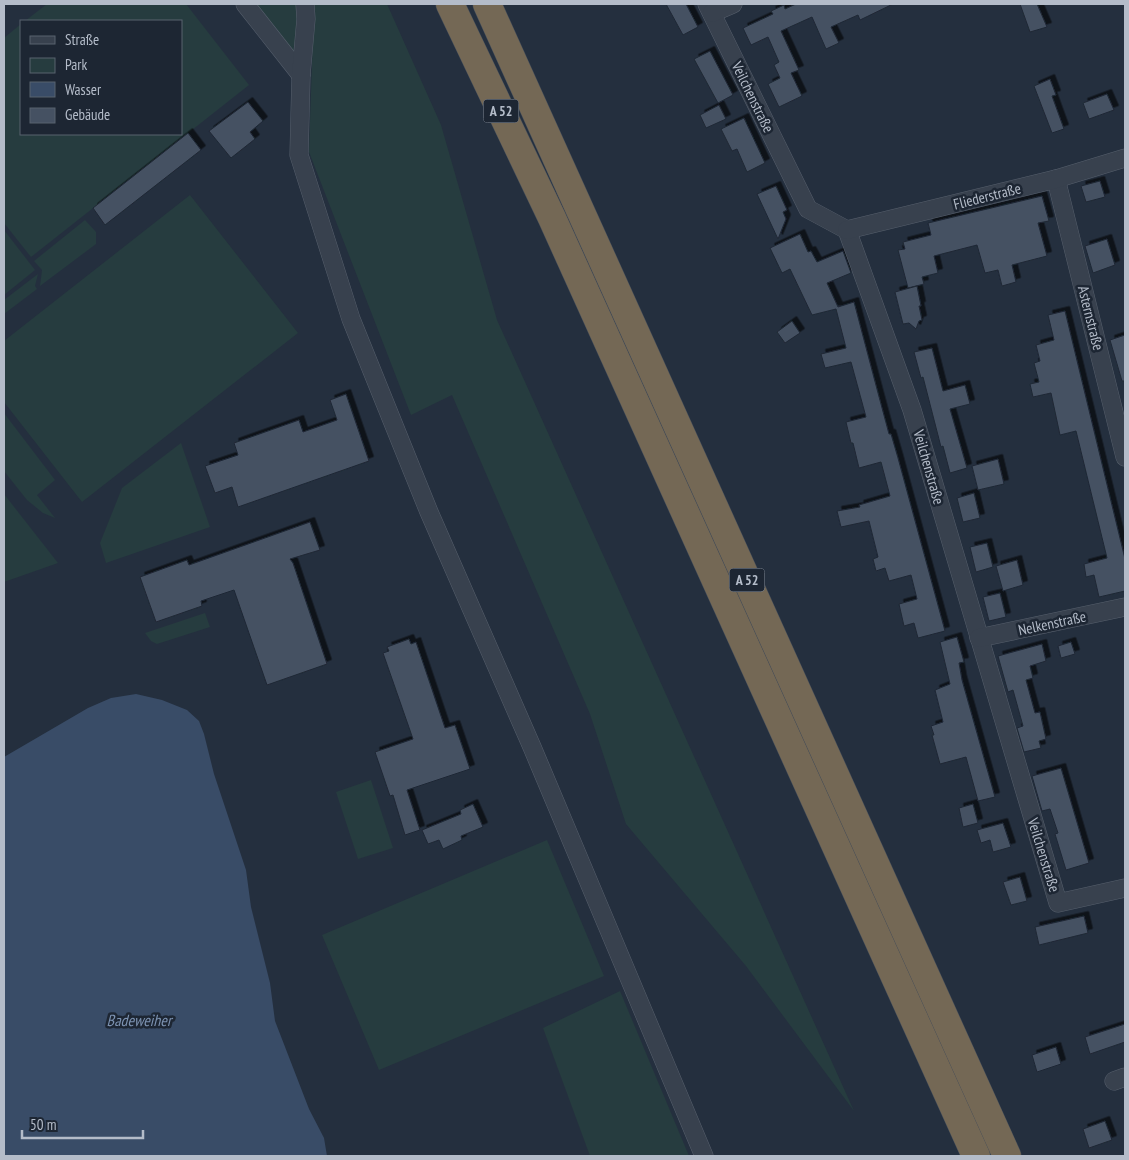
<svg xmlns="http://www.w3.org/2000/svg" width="1129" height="1160" font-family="'PT Sans Narrow',sans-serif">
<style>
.green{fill:#263c3f}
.water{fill:#394c67}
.building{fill:#455162;stroke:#1f2835;filter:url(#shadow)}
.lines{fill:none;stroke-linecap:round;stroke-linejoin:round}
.minor-casing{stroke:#565f6c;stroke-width:19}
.motorway-casing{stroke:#434c59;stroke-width:29}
.minor{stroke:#38414e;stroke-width:18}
.motorway{stroke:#746855;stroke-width:28}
.labels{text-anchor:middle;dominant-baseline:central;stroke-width:5;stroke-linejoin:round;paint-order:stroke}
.shield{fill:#1d2633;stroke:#878f9c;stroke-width:1}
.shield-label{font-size:14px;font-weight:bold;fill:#b4bcc9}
.street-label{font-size:15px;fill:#b4bcc9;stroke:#1d2633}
.water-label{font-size:16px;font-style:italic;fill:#7c92b1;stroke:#1d2633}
</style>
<defs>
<filter id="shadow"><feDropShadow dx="4.5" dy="-4.5" stdDeviation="0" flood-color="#0009"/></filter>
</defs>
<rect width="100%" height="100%" fill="#242f3e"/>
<g class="green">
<polygon points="47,4 186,4 249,85 31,257 4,223 4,38 21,24 21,134 181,134 181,21 25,21"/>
<polygon points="253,4 299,4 296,58"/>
<polygon points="314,4 387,4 441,125 497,320 854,1111 746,966 626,824 590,714 452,395 411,415 309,152"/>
<polygon points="190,195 298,333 82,502 4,402 4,341"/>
<polygon points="85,220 96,232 96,244 40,286 42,270 34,261"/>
<polygon points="4,230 35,270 4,295"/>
<polygon points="38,274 35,286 37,289 4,314 4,300"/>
<polygon points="4,413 55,480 37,495 55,518 43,513 27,500 4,471"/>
<polygon points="181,443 210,527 106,563 100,543 122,488"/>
<polygon points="4,494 58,563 4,582"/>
<polygon points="205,613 210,627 157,644 151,641 145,633"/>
<polygon points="371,780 393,848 358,859 336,792"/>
<polygon points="547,840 604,976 379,1070 322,935"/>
<polygon points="620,991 689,1156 590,1156 543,1028"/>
</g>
<polygon class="water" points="136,694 162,700 187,710 199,721 204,734 214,774 246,870 251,907 270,983 275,1021 309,1109 324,1138 327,1156 4,1156 4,757 88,708 111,698"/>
<g class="building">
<polygon points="666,4 686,4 698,27 683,35"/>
<polygon points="796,4 893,4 860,20 858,15 831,27 839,43 826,49 812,17 781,31 799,70 791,73 802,96 779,107 768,84 780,78 774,65 779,62 768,37 751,45 743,28 773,14 771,11 784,5 785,9"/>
<polygon points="1020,4 1037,4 1047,27 1030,32"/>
<polygon points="710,51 733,95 718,103 694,59"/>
<polygon points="1050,79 1056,95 1052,96 1064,129 1052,133 1034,86"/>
<polygon points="1107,94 1114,110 1089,119 1083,103"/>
<polygon points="248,102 263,121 250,132 255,139 231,158 209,131"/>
<polygon points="719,105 726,119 706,128 700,115"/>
<polygon points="744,118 765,163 747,172 737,149 732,151 721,129"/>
<polygon points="188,133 201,150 105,225 93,208"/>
<polygon points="1100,181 1105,197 1086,202 1081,186"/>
<polygon points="776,186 787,210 783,212 786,219 778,239 757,194"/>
<polygon points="1042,196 1049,221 1038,223 1047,256 1012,265 1016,282 1002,286 998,270 985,273 977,245 934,256 938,273 922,277 924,284 908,288 898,250 905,249 903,242 931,235 928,223"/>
<polygon points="800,234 808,252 811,251 817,262 843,251 851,273 827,283 838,307 854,302 878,393 889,434 891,434 898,458 945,631 918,638 914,623 904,626 899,604 917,599 911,575 889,581 885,568 876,571 873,559 878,557 869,521 841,527 837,511 860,507 859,505 890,496 881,462 859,468 853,443 851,443 846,422 866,417 851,362 825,368 821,354 846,348 836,309 812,315 790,269 782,273 770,248"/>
<polygon points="1107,239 1115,265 1093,273 1085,246"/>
<polygon points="917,286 921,306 919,306 922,320 919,321 916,329 909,323 903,324 895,292"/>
<polygon points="1065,311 1125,559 1125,591 1099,597 1094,575 1086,577 1084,564 1107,558 1076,431 1060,435 1051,393 1033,397 1030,384 1039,382 1034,363 1040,361 1036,345 1054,340 1048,315"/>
<polygon points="792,321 800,333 785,343 777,332"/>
<polygon points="1125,335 1125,381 1122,381 1110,340"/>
<polygon points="932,348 943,391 965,385 970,404 950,409 967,468 950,473 943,446 941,447 923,377 921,378 914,352"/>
<polygon points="346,394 369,461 238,507 232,487 215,493 205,466 238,455 234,443 299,420 303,432 337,420 330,400"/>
<polygon points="998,459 1004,484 978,490 972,466"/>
<polygon points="974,493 980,518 963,522 957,498"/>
<polygon points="310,522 320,550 290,559 293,563 327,664 267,685 234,590 201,601 202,606 156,622 140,577 187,560 189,565"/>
<polygon points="987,543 993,567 976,572 970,547"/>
<polygon points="1017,560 1023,585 1003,591 996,566"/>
<polygon points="1000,593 1006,617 989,621 983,597"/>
<polygon points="957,637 964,662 959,663 962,680 995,797 978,801 966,757 940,764 932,735 934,735 931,726 943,722 935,690 950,684 940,642"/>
<polygon points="409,639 411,644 416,642 445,728 455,725 470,769 407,790 420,830 405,835 393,795 390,796 375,752 413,739 383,653 389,651 387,647"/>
<polygon points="1071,642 1075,654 1061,658 1058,646"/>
<polygon points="1042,644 1046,661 1030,666 1033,678 1026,680 1035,713 1040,712 1046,739 1039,741 1041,748 1024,752 1017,728 1023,726 1013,690 1008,692 998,656"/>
<polygon points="1061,768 1089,863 1066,870 1055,834 1058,833 1050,809 1042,811 1032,776"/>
<polygon points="473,804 483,827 461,836 462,840 443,849 439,840 428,844 422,830 461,814 460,810"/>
<polygon points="973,804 978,823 963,827 959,808"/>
<polygon points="1003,823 1011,847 993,852 990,840 981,843 977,830"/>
<polygon points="1020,877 1027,901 1011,905 1003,882"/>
<polygon points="1084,916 1088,933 1039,945 1035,927"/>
<polygon points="1125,1024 1125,1042 1090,1054 1085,1037"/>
<polygon points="1056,1047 1061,1064 1037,1072 1032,1055"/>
<polygon points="1105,1121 1112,1140 1089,1148 1083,1129"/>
</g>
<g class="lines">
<defs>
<g id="minor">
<polyline points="245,4 301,75"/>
<polyline points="305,4 306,19 301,75 299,155 351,319 429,512 532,747 704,1156"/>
<polyline points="707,4 808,209 847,230 912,410 1058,903 1125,888"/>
<polyline points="712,13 733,4"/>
<polyline points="1056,179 1125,457"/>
<polyline points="847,230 1056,179 1125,158"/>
<polyline points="979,638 1125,607"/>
<polyline points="1114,1081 1125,1077"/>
</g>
<g id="motorway">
<polyline points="450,4 552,218 976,1156"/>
<polyline points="487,4 1007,1156"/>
</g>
</defs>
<use href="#minor" class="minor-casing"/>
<use href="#motorway" class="motorway-casing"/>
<use href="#minor" class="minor"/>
<use href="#motorway" class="motorway"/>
</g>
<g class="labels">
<g class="shield">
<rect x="483.5" y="99.5" width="35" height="23" rx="4"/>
<rect x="729.5" y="568.5" width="35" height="23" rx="4"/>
</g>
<g class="shield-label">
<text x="501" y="111">A 52</text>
<text x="747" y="580">A 52</text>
</g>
<g class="street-label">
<text transform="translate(753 97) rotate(64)">Veilchenstraße</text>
<text transform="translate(987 196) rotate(-14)">Fliederstraße</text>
<text transform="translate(1091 318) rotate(76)">Asternstraße</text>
<text transform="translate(929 467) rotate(74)">Veilchenstraße</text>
<text transform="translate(1052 623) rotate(-12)">Nelkenstraße</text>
<text transform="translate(1044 855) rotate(73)">Veilchenstraße</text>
</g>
<g class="water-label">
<text x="139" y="1020">Badeweiher</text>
</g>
</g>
<rect width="1129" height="1160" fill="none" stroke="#b4bcc9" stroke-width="10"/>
<rect x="20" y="20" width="162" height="115" fill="#1d2633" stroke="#59626f"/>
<rect x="30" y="36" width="25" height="8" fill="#38414e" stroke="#59626f"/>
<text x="65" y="45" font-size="15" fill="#b4bcc9">Straße</text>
<rect x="30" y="58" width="25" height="15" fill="#263c3f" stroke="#59626f"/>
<text x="65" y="70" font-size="15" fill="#b4bcc9">Park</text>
<rect x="30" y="82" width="25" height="15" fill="#394c67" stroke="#59626f"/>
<text x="65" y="95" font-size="15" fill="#b4bcc9">Wasser</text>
<rect x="30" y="108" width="25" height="15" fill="#455162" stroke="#59626f"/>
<text x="65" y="120" font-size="15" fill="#b4bcc9">Gebäude</text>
<path d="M22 1130v8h121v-8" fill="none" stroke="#b4bcc9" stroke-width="2.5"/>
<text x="30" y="1130" font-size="15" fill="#b4bcc9" stroke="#1d2633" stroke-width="4" paint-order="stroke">50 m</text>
</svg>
